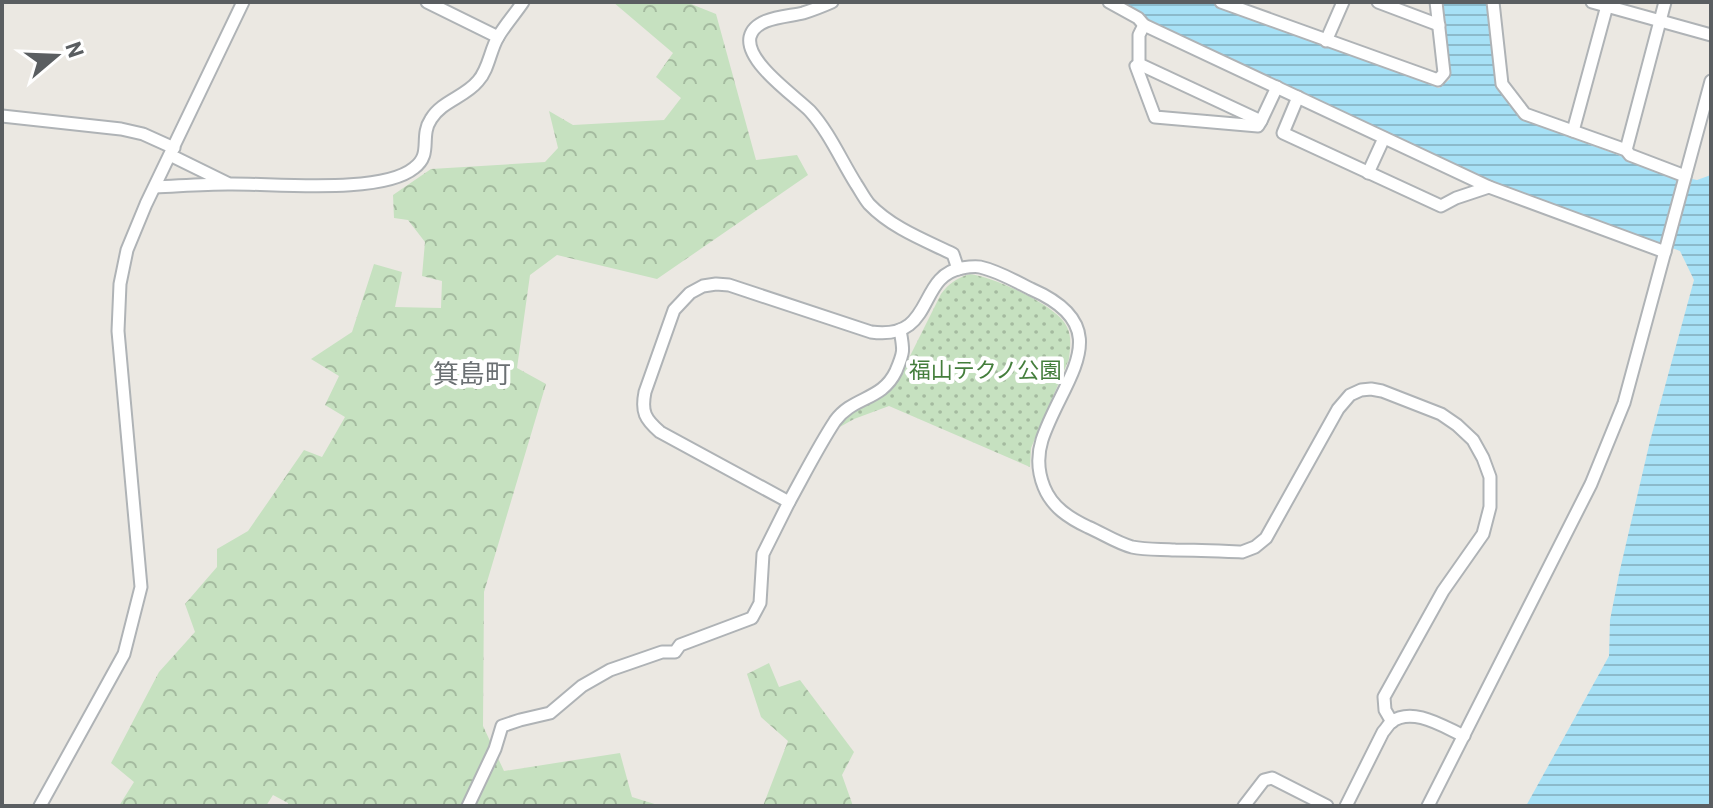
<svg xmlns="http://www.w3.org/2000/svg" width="1713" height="808" font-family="Barlow,'Noto Sans JP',sans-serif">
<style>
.forest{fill:url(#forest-crowns)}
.park{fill:url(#park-dots)}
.water{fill:url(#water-rules)}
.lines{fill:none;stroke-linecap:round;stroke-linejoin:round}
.minor-casing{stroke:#afb3b6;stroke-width:15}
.minor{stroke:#fff;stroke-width:11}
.labels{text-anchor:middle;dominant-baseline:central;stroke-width:8;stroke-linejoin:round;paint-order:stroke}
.park-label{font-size:22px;fill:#447e3c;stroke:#fff}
.quarter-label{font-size:26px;fill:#6b7073;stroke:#fff}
</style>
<defs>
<pattern id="forest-crowns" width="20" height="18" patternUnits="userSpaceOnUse" patternTransform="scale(2)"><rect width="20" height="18" fill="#c6e1c0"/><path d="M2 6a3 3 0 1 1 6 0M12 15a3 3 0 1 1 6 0" fill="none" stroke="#a4ba9f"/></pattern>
<pattern id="park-dots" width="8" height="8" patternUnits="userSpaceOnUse" patternTransform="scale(2)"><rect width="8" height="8" fill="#c6e1c0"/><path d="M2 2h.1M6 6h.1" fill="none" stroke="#a4ba9f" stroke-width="1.8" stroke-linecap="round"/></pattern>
<pattern id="water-rules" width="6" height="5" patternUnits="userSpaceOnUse" patternTransform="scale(2)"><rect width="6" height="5" fill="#a7e1f6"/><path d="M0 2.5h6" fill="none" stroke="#8bbacb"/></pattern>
</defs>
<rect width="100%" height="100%" fill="#ebe8e2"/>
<g class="forest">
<polygon points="613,2 686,2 716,14 756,160 797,155 808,175 657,279 557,255 530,275 517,368 546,384 484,592 483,726 504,771 620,753 632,797 661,806 288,806 288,803 273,795 266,806 119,806 134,782 111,763 159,672 195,632 185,604 217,567 217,549 248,531 304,450 322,457 345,417 325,405 339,376 311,359 352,332 374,264 402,272 395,307 441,308 442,281 422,276 425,242 408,220 394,218 393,195 431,169 545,162 558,148 549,111 573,125 664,120 681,98 656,77 673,53"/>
<polygon points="769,663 779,687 800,680 854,752 842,775 853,806 763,806 788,741 761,717 747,674"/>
</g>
<path class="park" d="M970,274C993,277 1058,305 1067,327C1072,337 1070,348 1069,359L1031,448L1030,467L889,406L854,419L838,428L850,411L887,393L895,386L941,294C949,283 957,278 970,274Z"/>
<polygon class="water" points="1114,2 1210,2 1439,88 1450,79 1440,2 1486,2 1497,87 1525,121 1673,175 1697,180 1711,175 1711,806 1526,806 1609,656 1610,620 1619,574 1650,441 1694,280 1680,251 1656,242 1654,244 1501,186 1142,19"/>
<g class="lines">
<defs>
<g id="minor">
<polyline points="427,2 498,37"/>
<path d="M832,2C823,6 813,10 803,13C787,17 755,17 750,37C745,62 795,96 810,111C829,132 841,160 856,184C860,190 864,198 869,204C892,228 924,240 953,254L958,269"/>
<polyline points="1109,2 1138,18 1144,25 1489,187 1665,252"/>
<polyline points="1221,2 1438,80 1444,73 1436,2"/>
<polyline points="1378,2 1439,25"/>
<polyline points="1493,2 1502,84 1525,114 1626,150 1630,155 1685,176"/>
<polyline points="1592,2 1711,35"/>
<polyline points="1144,25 1139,35 1139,64 1261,121 1277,87"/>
<polyline points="1326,41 1343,2"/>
<polyline points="1139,64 1136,66 1155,117 1258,126 1261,121"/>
<polyline points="1298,97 1283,133 1441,206 1456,198 1489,187"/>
<polyline points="2,116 121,129 143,134 174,148"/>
<polyline points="1573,131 1608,2"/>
<polyline points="1626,150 1665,2"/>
<polyline points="170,155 227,183"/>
<polyline points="1368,173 1384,138"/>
<path d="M155,187C179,186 204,184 228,184C273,183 381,195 414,168C433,154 419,137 431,119C442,101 465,97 478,81C489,69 490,50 498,37C505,25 515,14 523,2"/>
<path d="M789,502C804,475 818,447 835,421C853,396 882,401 896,371C904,352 904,351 900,330"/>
<polyline points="40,806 124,654 141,587 118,331 120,284 127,250 146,204 243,2"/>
<path d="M468,806L495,749L502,726L520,720L550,713L582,686L610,670L662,652H675L680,645L752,618L760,603L763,554L789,502L660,432C645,419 641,412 645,392L674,310L690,293L703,286L716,284L729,285L871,332C936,341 916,276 962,268C968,267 975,266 980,267C998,271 1015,281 1031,289C1121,328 1062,379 1042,440C1037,456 1038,472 1044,487C1052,507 1069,518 1088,527C1102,533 1117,543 1132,547C1146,550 1161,549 1175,550C1197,550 1219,551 1242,552L1255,547L1266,538L1338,409L1350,395L1361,390L1371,389L1382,391L1441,414L1457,425L1473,440L1483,458L1490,477V507L1483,534L1443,591L1384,697L1385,710L1392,722"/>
<polyline points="1244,806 1264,780 1272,778 1327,806"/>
<path d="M1346,806L1383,732C1386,729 1388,725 1391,722C1413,706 1444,727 1464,736"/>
<polyline points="1428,806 1591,484 1624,403 1711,81"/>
</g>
</defs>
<use href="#minor" class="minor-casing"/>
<use href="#minor" class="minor"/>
</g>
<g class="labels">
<g class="park-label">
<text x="985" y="369">福山テクノ公園</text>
</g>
<g class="quarter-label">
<text x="472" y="372">箕島町</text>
</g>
</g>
<rect width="1713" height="808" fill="none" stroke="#5a5e61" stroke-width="8"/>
<g transform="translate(56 56) rotate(71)" stroke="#ffffff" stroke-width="6" paint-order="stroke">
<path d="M0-6L14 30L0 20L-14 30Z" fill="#5a5e61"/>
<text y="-12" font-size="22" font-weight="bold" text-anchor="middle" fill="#5a5e61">N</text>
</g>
</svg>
